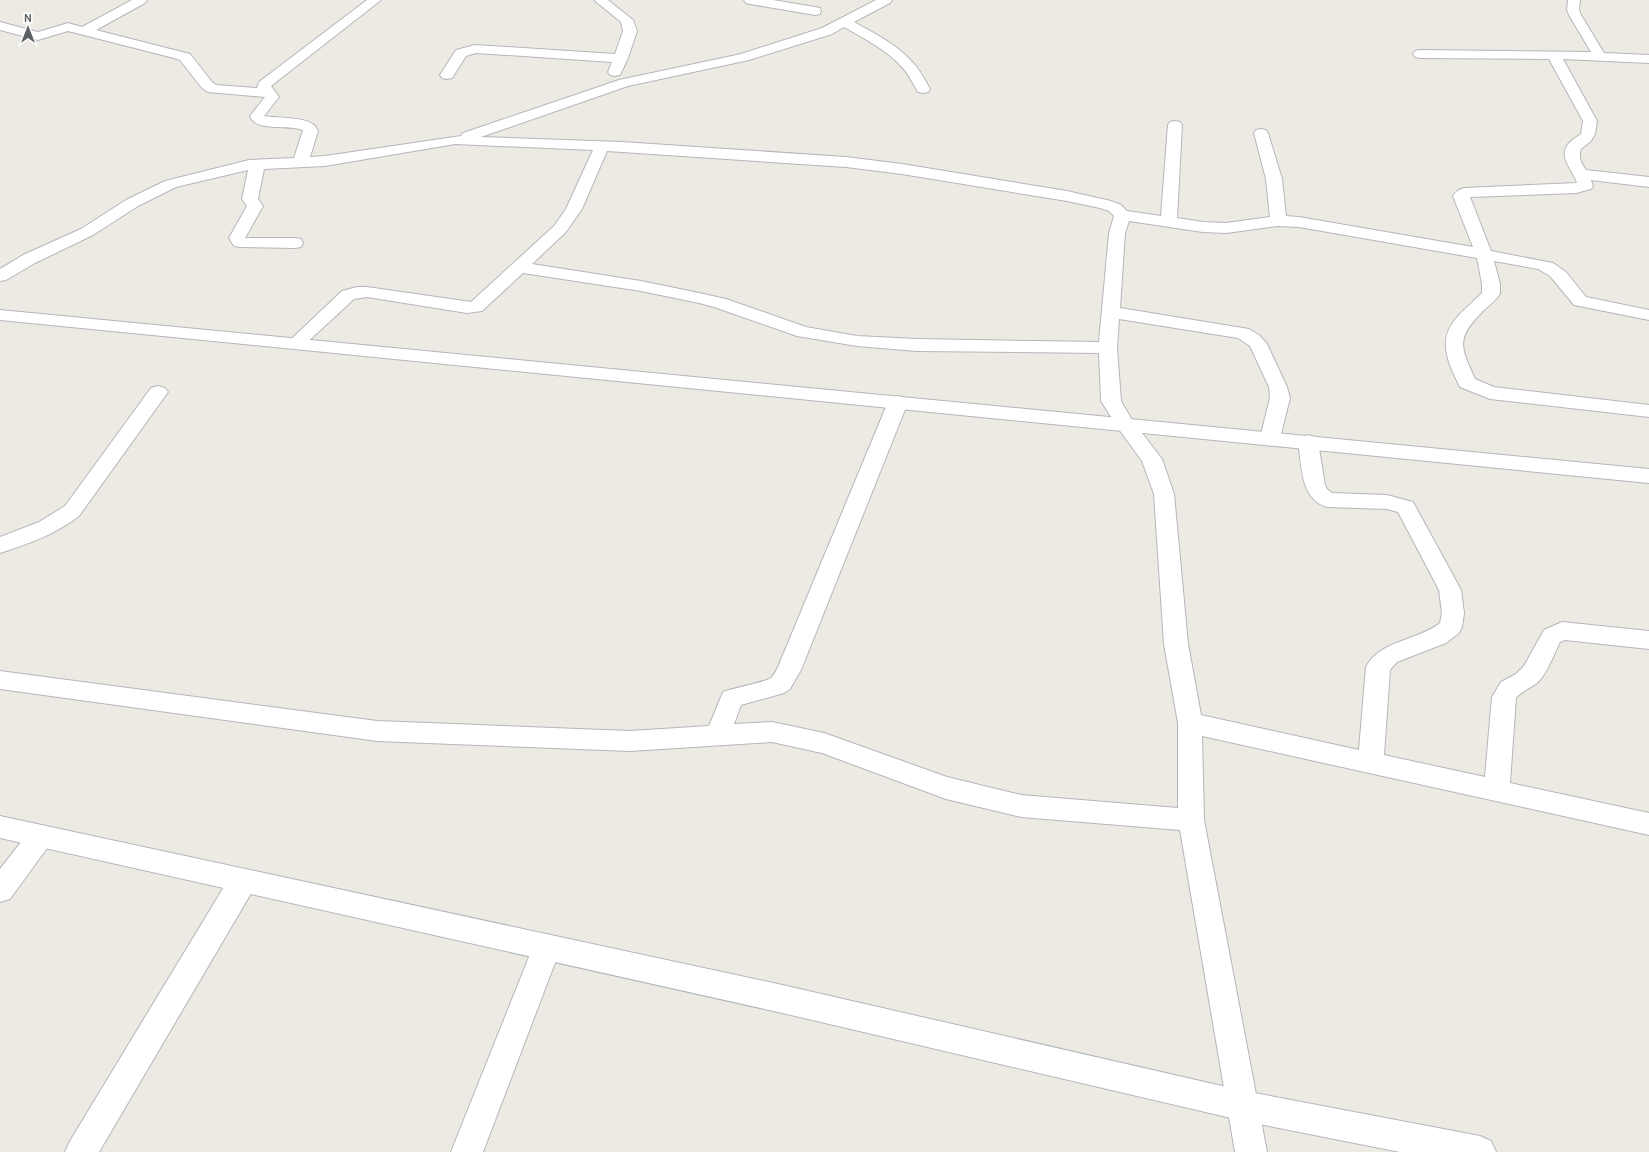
<svg xmlns="http://www.w3.org/2000/svg" width="1649" height="1152" font-family="Cabin,sans-serif">
<style>
.lines{fill:none;stroke-linecap:round;stroke-linejoin:round}
.street-casing{stroke:#b4b6ba;stroke-width:2}
.secondary-casing{stroke:#b2b7ba;stroke-width:2}
.street{fill:#fff;fill-rule:evenodd}
.secondary{fill:#fff;fill-rule:evenodd}
</style>
<rect width="100%" height="100%" fill="#edeae3"/>
<g class="lines">
<defs>
<g id="street">
<path d="M132,0H147L145,3L96,30L190,54L212,82L216,85L257,88L259,82L367,0H381L271,86L279,97L264,116C279,119 313,115 318,131L310,157L325,156L461,136L463,133L619,80L741,54L822,28L876,0H892L890,3L854,22C875,34 897,44 913,63C920,70 925,80 930,89L928,92L923,93L918,92C913,84 909,75 903,68C887,50 865,39 844,27L832,34L749,60L628,86L481,137L622,142L846,157L902,164L1067,191L1111,201L1121,205L1127,211L1161,216L1168,125L1170,122L1175,121L1180,122L1182,125L1177,218L1203,222L1226,223L1270,217L1266,179L1254,133L1256,130L1261,129L1266,130L1268,133L1282,179L1286,216L1299,217L1473,247L1453,196C1456,191 1459,190 1464,188L1577,183C1573,169 1556,156 1570,142C1573,139 1577,137 1581,134L1583,121L1549,59L1420,58L1415,57L1413,54L1415,51L1420,50L1591,52L1569,15L1567,10L1568,0H1580L1579,10L1581,15L1604,53L1649,55V63L1563,59L1597,121L1595,134L1591,141L1581,149C1578,157 1581,163 1586,170L1649,177V187L1591,180L1593,186L1591,189L1576,193L1470,197L1491,251L1553,263L1566,272L1586,297L1649,310V320L1574,305L1550,276L1538,269L1494,261L1500,284V294C1495,301 1488,306 1482,312C1455,339 1461,348 1475,379L1494,387L1649,405V417L1490,399L1460,387C1456,380 1453,372 1450,365C1436,328 1459,316 1482,293V284L1477,258L1299,227L1278,226L1226,233L1203,232L1129,221L1125,233L1120,308L1249,329L1259,335L1267,344L1287,387L1290,398L1280,438L1277,443L1270,444L1263,443L1260,438L1270,398L1269,387L1250,346L1238,338L1119,319L1117,348L1121,401L1132,420L1162,459L1174,494L1188,644L1201,715L1359,750L1366,667C1380,640 1417,641 1440,623L1442,613L1439,590L1398,512L1387,509L1327,507C1300,499 1302,466 1298,442L1301,437L1308,435L1315,437L1318,442L1325,485L1327,489L1332,493L1387,495L1413,502L1461,590L1464,613L1462,627L1459,633L1446,643L1397,662L1390,670L1384,755L1485,777L1492,697L1501,682L1516,674L1524,666L1544,630L1562,622L1649,631V649L1565,640L1560,642C1554,654 1548,671 1539,681C1532,688 1521,691 1516,698L1510,783L1649,813V835L1202,736L1204,820L1267,1152H1235L1180,830L1021,817L946,799L822,753L772,742L630,751L377,741L0,689V671L377,721L630,731L709,726L723,692C733,688 766,682 771,678C774,675 776,671 778,667L888,402L891,398L898,396L905,398L908,402L801,670L790,689L784,693L741,705L734,724L772,722L824,733L947,777L1021,795L1178,808V723L1164,644L1154,494L1142,461L1118,428L1101,401L1099,353L917,351L857,346L797,336L714,307L699,303L641,291L523,273L482,311L467,313L367,297L354,299L302,347L296,349L290,347L287,343L342,291L357,287H367L471,302L554,226L566,209L593,150L455,144L325,166L264,169L258,199L263,206L245,238H295L301,239L303,243L301,247L295,248L240,247L234,246L229,238L247,206L242,199L248,170L176,187L138,206L93,235L35,263L6,280L0,281V269L23,255L81,229L126,200L165,181L249,160L294,158L303,130C290,124 255,132 250,116L265,97L208,92L202,88L180,60L174,58L68,31L38,40L0,30V22L38,32L68,23L82,27ZM607,151L846,167L902,174L1067,201L1100,208L1109,211L1114,216L1109,233L1099,342L917,339L857,336L806,327L726,299L699,293L641,281L532,264L566,232L582,209Z"/>
<polygon points="594,0 608,0 633,20 637,31 628,58 620,75 615,76 610,75 608,72 612,62 476,53 466,56 452,78 447,79 442,78 440,75 456,50 475,45 615,54 623,31 621,22"/>
<polygon points="744,0 773,0 815,7 820,8 821,11 820,14 815,15 750,4 746,3"/>
<path d="M158,386L165,388L168,392L79,516C56,534 28,544 0,553V537L39,522L65,506L151,388Z"/>
<polygon points="41,825 50,828 54,836 50,844 10,899 0,902 0,869 32,828"/>
<polygon points="243,869 253,872 256,881 253,890 99,1152 65,1152 70,1141 233,872"/>
<polygon points="547,934 557,938 561,947 483,1152 451,1152 533,947 537,938"/>
</g>
<g id="secondary">
<polygon points="0,310 1649,469 1649,483 0,320"/>
<polygon points="0,816 778,984 1244,1091 1480,1136 1491,1141 1496,1152 1400,1152 1244,1121 778,1012 0,838"/>
</g>
</defs>
<use href="#street" class="street-casing"/>
<use href="#secondary" class="secondary-casing"/>
<use href="#street" class="street"/>
<use href="#secondary" class="secondary"/>
</g>
<g transform="translate(28 28)" stroke="#ffffff" stroke-width="3" paint-order="stroke">
<path d="M0-3L7 15L0 10L-7 15Z" fill="#5b6063"/>
<text y="-6" font-size="11" font-weight="bold" text-anchor="middle" fill="#5b6063">N</text>
</g>
</svg>
